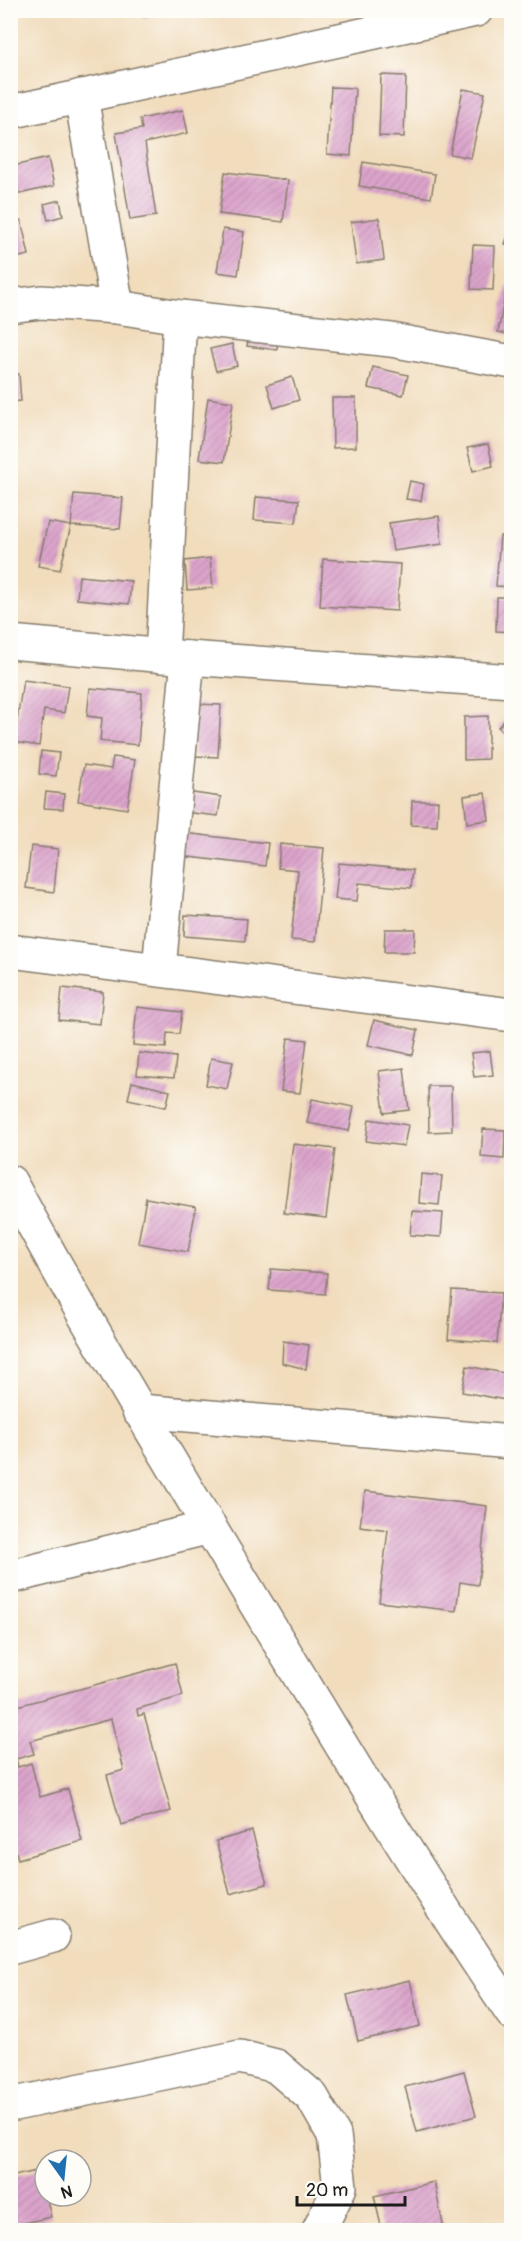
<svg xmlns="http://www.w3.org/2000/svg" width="522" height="2241" font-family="Pangolin,sans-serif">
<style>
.building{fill:url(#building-hatch)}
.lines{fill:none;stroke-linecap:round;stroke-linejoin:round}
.minor-casing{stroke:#867c6c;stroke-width:36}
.minor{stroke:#fff;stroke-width:33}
</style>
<defs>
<pattern id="building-hatch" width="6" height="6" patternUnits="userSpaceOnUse" patternTransform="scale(1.5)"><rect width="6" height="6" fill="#dca4cc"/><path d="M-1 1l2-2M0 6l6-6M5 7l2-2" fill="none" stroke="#bc8daf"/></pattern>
</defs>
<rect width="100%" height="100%" fill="#fdfcf7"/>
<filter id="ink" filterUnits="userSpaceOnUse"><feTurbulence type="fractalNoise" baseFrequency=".0167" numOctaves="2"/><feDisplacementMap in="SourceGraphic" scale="12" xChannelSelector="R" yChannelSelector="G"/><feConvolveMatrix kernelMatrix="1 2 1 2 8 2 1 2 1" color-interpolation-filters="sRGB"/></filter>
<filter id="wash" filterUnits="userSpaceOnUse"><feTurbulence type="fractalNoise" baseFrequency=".008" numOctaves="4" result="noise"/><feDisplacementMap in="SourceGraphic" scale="24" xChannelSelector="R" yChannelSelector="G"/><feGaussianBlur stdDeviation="1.35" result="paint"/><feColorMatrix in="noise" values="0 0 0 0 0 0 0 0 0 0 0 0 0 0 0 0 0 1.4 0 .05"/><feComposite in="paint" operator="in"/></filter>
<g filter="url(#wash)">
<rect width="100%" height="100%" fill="#f1dcbc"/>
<g id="blocks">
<g class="building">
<polygon points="143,10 167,10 167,11 144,17"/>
<polygon points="381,75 406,76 404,137 379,136"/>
<polygon points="331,87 355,88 351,156 327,154"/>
<polygon points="463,89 485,93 471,158 450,154"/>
<polygon points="183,110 188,133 145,143 156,216 130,220 116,133 142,129 140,119"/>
<polygon points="48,158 54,186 19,194 13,166"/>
<polygon points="363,162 435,174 431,198 359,186"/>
<polygon points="225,172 288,180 283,222 219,214"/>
<polygon points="60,200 63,216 48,220 44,204"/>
<polygon points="379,218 384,260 356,264 351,222"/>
<polygon points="21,220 29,255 10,259 10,222"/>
<polygon points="511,226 512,226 512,246 505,244"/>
<polygon points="223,229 244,232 238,275 217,272"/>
<polygon points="473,245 495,246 493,290 471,289"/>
<polygon points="507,286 512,287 512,335 498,332"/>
<polygon points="249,335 278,339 277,350 247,346"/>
<polygon points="232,344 237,366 216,371 210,349"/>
<polygon points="373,367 408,375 403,395 368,388"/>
<polygon points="19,374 21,401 10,402 10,375"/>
<polygon points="292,377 299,400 274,408 267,385"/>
<polygon points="208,398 233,402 224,462 199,459"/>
<polygon points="332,398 356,398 356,447 333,448"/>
<polygon points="488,444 493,466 473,471 467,448"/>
<polygon points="410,481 424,484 421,501 406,499"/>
<polygon points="74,494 123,498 120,529 71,526"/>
<polygon points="256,497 299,500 296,523 254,520"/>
<polygon points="439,516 442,544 393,551 389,523"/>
<polygon points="48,522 71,526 60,570 38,566"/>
<polygon points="500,536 512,537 512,587 496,586"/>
<polygon points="210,558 213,588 187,590 185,561"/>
<polygon points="323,559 400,564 397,611 320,606"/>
<polygon points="79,576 131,581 129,604 77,599"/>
<polygon points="497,597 512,597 512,632 496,631"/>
<polygon points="23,680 68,686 64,713 44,710 39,746 14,742"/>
<polygon points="90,688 142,693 138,745 100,741 102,718 87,716"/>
<polygon points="196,704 221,705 218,757 193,756"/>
<polygon points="512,712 512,740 498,727"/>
<polygon points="488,716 488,759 464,760 464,717"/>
<polygon points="41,751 59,753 56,776 39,774"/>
<polygon points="113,757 135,760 127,809 78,801 84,765 111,769"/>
<polygon points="46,792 64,794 63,809 44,808"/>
<polygon points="186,792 221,797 218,816 183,812"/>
<polygon points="485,793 489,820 467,823 464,796"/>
<polygon points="412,801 438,801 437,826 411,825"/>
<polygon points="184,833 268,843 265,866 181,856"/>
<polygon points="280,844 324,848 315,942 291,940 298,870 278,868"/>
<polygon points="31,846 58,849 54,892 26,888"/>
<polygon points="339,863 413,870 411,888 359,883 357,901 335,899"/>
<polygon points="185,915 247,919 245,941 184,936"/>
<polygon points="385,929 415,929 414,952 384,952"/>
<polygon points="62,988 103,992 100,1024 59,1020"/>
<polygon points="137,1007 182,1012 179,1034 167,1033 166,1048 133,1045"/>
<polygon points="374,1020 418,1030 413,1055 368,1045"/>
<polygon points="288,1038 307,1040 300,1093 281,1091"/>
<polygon points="490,1051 493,1075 474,1077 471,1053"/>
<polygon points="139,1053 176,1057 174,1078 137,1075"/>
<polygon points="211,1058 233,1062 227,1089 206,1085"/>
<polygon points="404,1068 409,1110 384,1113 379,1071"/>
<polygon points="132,1082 170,1091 166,1107 128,1099"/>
<polygon points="428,1086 451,1086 452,1131 429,1132"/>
<polygon points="312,1099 354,1107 349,1131 307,1123"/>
<polygon points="369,1119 408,1125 404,1146 366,1141"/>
<polygon points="483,1129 505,1130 504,1159 481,1157"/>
<polygon points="293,1144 335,1149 326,1218 284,1213"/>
<polygon points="421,1174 442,1176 439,1205 419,1203"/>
<polygon points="146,1198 196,1207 188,1252 138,1243"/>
<polygon points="412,1211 443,1213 441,1237 410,1235"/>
<polygon points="271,1269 327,1273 325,1294 269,1290"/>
<polygon points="452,1290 501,1293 497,1343 448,1339"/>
<polygon points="283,1341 309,1345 306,1369 282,1363"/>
<polygon points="467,1366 510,1374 506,1400 462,1392"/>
<polygon points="365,1491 487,1506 478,1585 460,1582 456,1611 379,1602 388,1530 360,1526"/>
<polygon points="175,1663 183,1696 137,1709 138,1716 144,1714 171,1811 121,1825 107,1775 124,1770 111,1719 30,1741 34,1754 16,1759 18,1767 31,1763 40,1797 68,1789 82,1841 18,1859 10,1832 10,1708"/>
<polygon points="510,1666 512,1686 507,1687"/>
<polygon points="252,1831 267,1884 230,1894 216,1841"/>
<polygon points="410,1980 420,2026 358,2041 347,1995"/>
<polygon points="464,2071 476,2116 417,2132 405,2087"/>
<polygon points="40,2170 51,2217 10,2226 10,2177"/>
<polygon points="434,2182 444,2229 382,2230 374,2196"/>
</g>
</g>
</g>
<g filter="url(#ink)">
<use href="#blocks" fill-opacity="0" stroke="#867c6c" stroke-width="1.5"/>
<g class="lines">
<defs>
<g id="minor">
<polyline points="81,96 117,307"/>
<polyline points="10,112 476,10"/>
<polyline points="10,306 41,302 117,307 180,317 391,340 512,362"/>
<polyline points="10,642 188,658 512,681"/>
<polyline points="162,656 180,317"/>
<polyline points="10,951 512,1015"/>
<polyline points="159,969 188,658"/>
<path d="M10,1182C91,1332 180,1478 268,1624C347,1755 426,1886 512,2013"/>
<polyline points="139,1411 512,1442"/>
<polyline points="10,1577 210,1527"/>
<polyline points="10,1948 53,1936"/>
<polyline points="10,2105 240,2057 276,2066 312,2097 334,2135 340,2187 319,2230"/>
</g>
</defs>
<use href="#minor" class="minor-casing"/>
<use href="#minor" class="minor"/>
</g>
</g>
<rect width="522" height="2241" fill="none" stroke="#fdfcf7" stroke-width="36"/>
<g transform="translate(63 2178) rotate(165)"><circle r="28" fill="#fdfcf7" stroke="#a3a29f" stroke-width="1.5"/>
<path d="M0-4.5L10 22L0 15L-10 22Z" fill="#1f6fb2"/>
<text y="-9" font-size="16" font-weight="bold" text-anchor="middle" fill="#1c1c1c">N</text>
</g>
<path d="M297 2196v9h108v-9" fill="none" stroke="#1c1c1c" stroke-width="3"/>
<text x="306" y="2196" font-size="18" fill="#1c1c1c" stroke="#fdfcf7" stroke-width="4.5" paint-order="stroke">20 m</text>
</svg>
